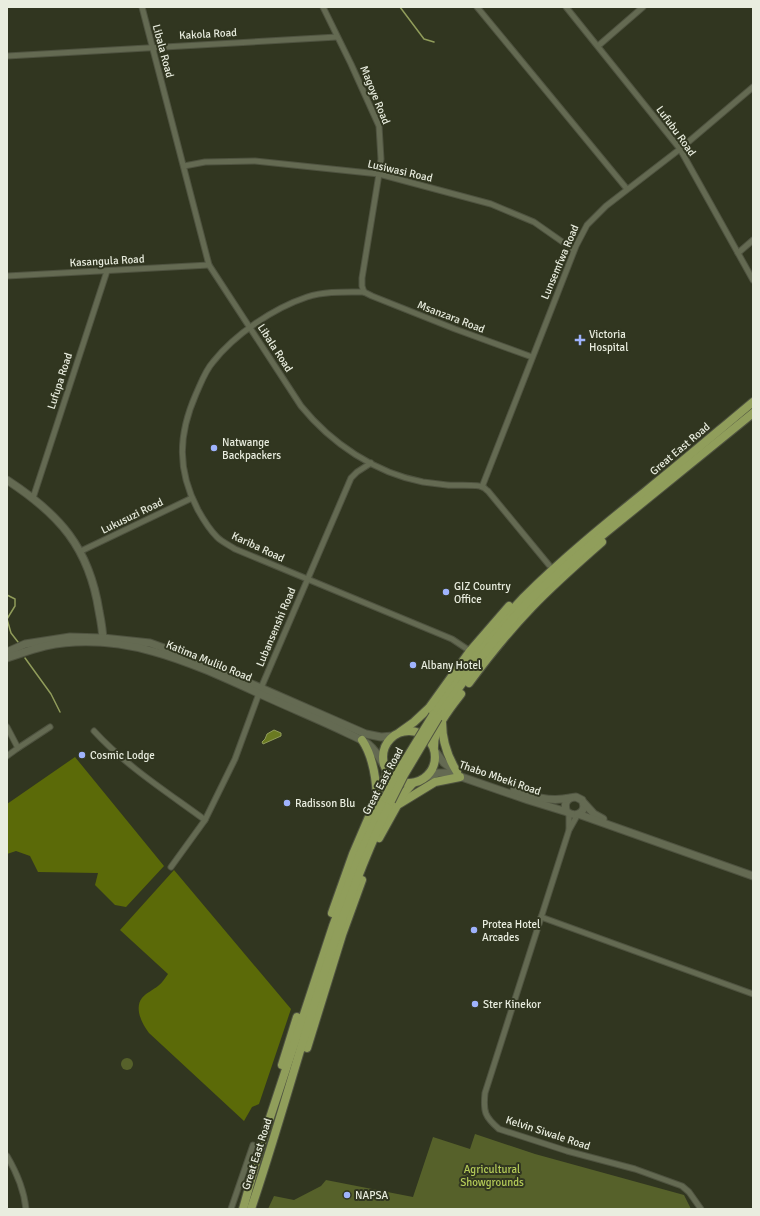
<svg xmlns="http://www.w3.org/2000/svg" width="760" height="1216" font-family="Signika,sans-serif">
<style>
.green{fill:#56612a}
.forest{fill:#5b6a08}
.water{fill:#6a7a21;stroke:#909c5a}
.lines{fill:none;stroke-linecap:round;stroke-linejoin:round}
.stream{stroke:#909c5a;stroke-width:1.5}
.minor-casing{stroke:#4f5340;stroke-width:7}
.secondary-casing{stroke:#4f5340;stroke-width:9}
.primary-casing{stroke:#4f5340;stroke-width:10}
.minor{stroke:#646a52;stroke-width:5}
.secondary{stroke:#646a52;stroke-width:7}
.primary{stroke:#909e5b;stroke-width:8}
.primary-bridge-casing{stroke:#4f5340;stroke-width:10;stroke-linecap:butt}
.primary-bridge{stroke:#909e5b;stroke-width:8}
.poi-dot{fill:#9fb3fd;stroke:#313620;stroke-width:1.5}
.labels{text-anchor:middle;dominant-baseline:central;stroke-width:4;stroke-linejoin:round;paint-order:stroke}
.street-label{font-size:11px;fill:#e9eddf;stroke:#313620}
.poi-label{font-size:11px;fill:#e9eddf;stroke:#313620;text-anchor:start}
.park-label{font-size:11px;fill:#b4cb58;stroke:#313620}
</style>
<rect width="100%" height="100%" fill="#313620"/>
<g class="green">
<circle cx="127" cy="1064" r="6"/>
<polygon points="475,1134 535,1154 684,1195 691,1209 268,1209 274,1196 294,1200 321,1186 326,1180 413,1197 433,1137 470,1149"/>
</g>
<g class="forest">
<polygon points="75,757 164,866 126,907 115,905 95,885 98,873 38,872 30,856 16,851 7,854 7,804"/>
<path d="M174,870L291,1009L259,1104L252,1107L244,1121L149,1033C142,1024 134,1008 142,998C146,993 153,990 158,986C162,983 165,978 168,974L120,930Z"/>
</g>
<polygon class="water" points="274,730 281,733 281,736 263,744 262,742 265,739 267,734"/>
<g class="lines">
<g class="stream">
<polyline points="400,7 424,39 434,42"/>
<polyline points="7,595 15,599 15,606 7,619 11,633 18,642"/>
<polyline points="25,658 51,694 60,712"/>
</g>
<defs>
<g id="minor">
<path d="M142,7L209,265L301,406C331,443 375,473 423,482C431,483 439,484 447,485C455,486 478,484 483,487C485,488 486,490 488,491L549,565"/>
<polyline points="323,7 351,64 379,126 381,159 379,174 362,278 362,286 364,292"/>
<polyline points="477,7 627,189"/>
<polyline points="566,7 680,149 753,280"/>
<polyline points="598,46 643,7"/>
<polyline points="7,56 337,37"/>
<polyline points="184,166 205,162 255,161 379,174 491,204 534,222 574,250"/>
<polyline points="738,253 753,240"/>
<polyline points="7,276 209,265"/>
<path d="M364,292C345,292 325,291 307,297C274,308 235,334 213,362C205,371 201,383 196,394C178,435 177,470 198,510C203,519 210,530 217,537C222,542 229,545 235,549L452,639L470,651"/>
<polyline points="364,292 372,296 455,329 532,357"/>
<polyline points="482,487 576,246 587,225 606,206 680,149 753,87"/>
<polyline points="33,498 107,271"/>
<polyline points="81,551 192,498"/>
<polyline points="7,727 18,748 7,756"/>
<path d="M94,731C126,766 167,792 205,820"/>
<polyline points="18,748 50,727"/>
<polyline points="569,813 569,829"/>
<path d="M578,814L569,830L485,1093C483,1112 485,1117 499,1129L567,1151L635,1169L682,1186L689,1192L701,1209"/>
<polyline points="171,867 205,820 235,759 261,688 351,478 357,472 371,463"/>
<polyline points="541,917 753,994"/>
<path d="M7,1156C17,1173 24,1189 26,1209"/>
<polyline points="231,1209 253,1145"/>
</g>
<g id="secondary">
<path d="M7,480C59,514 89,547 99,611C101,621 103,632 103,642"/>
<polyline points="7,652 25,644 70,637 103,638 150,643 197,660 366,734 381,737 393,736"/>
<path d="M7,658C19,654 32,649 45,646C122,630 190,662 258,693C288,707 318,719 347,733C367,742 372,744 383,764"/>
<polyline points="435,751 444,763 456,772"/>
<path d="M425,778L438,773H450L528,800L567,812C577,819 588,811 582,800L576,797C567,797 563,804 567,812"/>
<path d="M514,790C533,797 549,802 570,798"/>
<polyline points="584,803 594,814 603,819"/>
<polyline points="578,814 753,876"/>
</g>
<g id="primary">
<path d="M469,683C488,657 509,631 532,607C554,584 578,563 602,542"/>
<path d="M433,715C461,674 490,633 524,597C562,559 604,525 646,491C682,462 717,432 753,402"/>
<path d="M438,718C465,678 494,638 527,603C545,584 564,568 583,551L753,413"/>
<path d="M442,722C442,741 447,756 457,772"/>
<circle cx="409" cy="757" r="26"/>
<polyline points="400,732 414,722 429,708 470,651 509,606"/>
<path d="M362,740C373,756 376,778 377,797"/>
<path d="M434,747C433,729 450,708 461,694"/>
<polyline points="399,804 435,782 460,777"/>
<polyline points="379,838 404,793 413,783"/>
<polyline points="332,913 353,854 383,784 387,772"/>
<polyline points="307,1048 342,935 362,880"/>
<polyline points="282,1065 297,1017"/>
<polyline points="243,1209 260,1148 333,926 359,857 385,798"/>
<path d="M251,1209C297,1073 328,931 391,801"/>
</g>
</defs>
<use href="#minor" class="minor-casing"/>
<use href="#secondary" class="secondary-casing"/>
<use href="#primary" class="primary-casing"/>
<use href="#minor" class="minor"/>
<use href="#secondary" class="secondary"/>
<use href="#primary" class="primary"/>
<defs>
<g id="primary-bridge">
<polyline points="385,798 398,772 433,715"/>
<polyline points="391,801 404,775 438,718"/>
</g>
</defs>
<use href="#primary-bridge" class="primary-bridge-casing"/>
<use href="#primary-bridge" class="primary-bridge"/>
</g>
<g class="poi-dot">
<path d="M578 334h4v4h4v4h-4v4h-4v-4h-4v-4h4z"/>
<circle cx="214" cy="448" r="4"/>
<circle cx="446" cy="592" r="4"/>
<circle cx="413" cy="665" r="4"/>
<circle cx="82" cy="755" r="4"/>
<circle cx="287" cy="803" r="4"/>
<circle cx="474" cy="930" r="4"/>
<circle cx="475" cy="1004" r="4"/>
<circle cx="347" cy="1195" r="4"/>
</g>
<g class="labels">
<g class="street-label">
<text transform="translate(208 34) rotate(-3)">Kakola Road</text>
<text transform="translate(163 51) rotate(75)">Libala Road</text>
<text transform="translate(375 95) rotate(68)">Magoye Road</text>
<text transform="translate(676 131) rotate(54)">Lufubu Road</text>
<text transform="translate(400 171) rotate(13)">Lusiwasi Road</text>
<text transform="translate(107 261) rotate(-3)">Kasangula Road</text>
<text transform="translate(560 262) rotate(-67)">Lunsemfwa Road</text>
<text transform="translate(451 317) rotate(21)">Msanzara Road</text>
<text transform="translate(275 348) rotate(57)">Libala Road</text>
<text transform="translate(60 381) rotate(-72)">Lufupa Road</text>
<text transform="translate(680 449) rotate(-40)">Great East Road</text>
<text transform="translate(132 516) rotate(-26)">Lukusuzi Road</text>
<text transform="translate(258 547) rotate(25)">Kariba Road</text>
<text transform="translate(276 627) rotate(-67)">Lubansenshi Road</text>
<text transform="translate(209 661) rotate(22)">Katima Mulilo Road</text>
<text transform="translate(500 778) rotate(19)">Thabo Mbeki Road</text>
<text transform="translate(383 781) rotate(-62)">Great East Road</text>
<text transform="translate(548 1133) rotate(18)">Kelvin Siwale Road</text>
<text transform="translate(257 1154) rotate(-72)">Great East Road</text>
</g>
<g class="poi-label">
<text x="589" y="334">Victoria<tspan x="589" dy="13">Hospital</tspan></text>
<text x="222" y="442">Natwange<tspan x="222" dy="13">Backpackers</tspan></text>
<text x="454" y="586">GIZ Country<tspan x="454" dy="13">Office</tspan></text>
<text x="421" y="665">Albany Hotel</text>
<text x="90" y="755">Cosmic Lodge</text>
<text x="295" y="803">Radisson Blu</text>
<text x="482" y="924">Protea Hotel<tspan x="482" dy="13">Arcades</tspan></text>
<text x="483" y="1004">Ster Kinekor</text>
<text x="355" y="1195">NAPSA</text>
</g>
<g class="park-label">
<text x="492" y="1169">Agricultural<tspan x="492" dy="13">Showgrounds</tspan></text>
</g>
</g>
<rect width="760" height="1216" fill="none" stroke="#e9eddf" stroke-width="16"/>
</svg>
